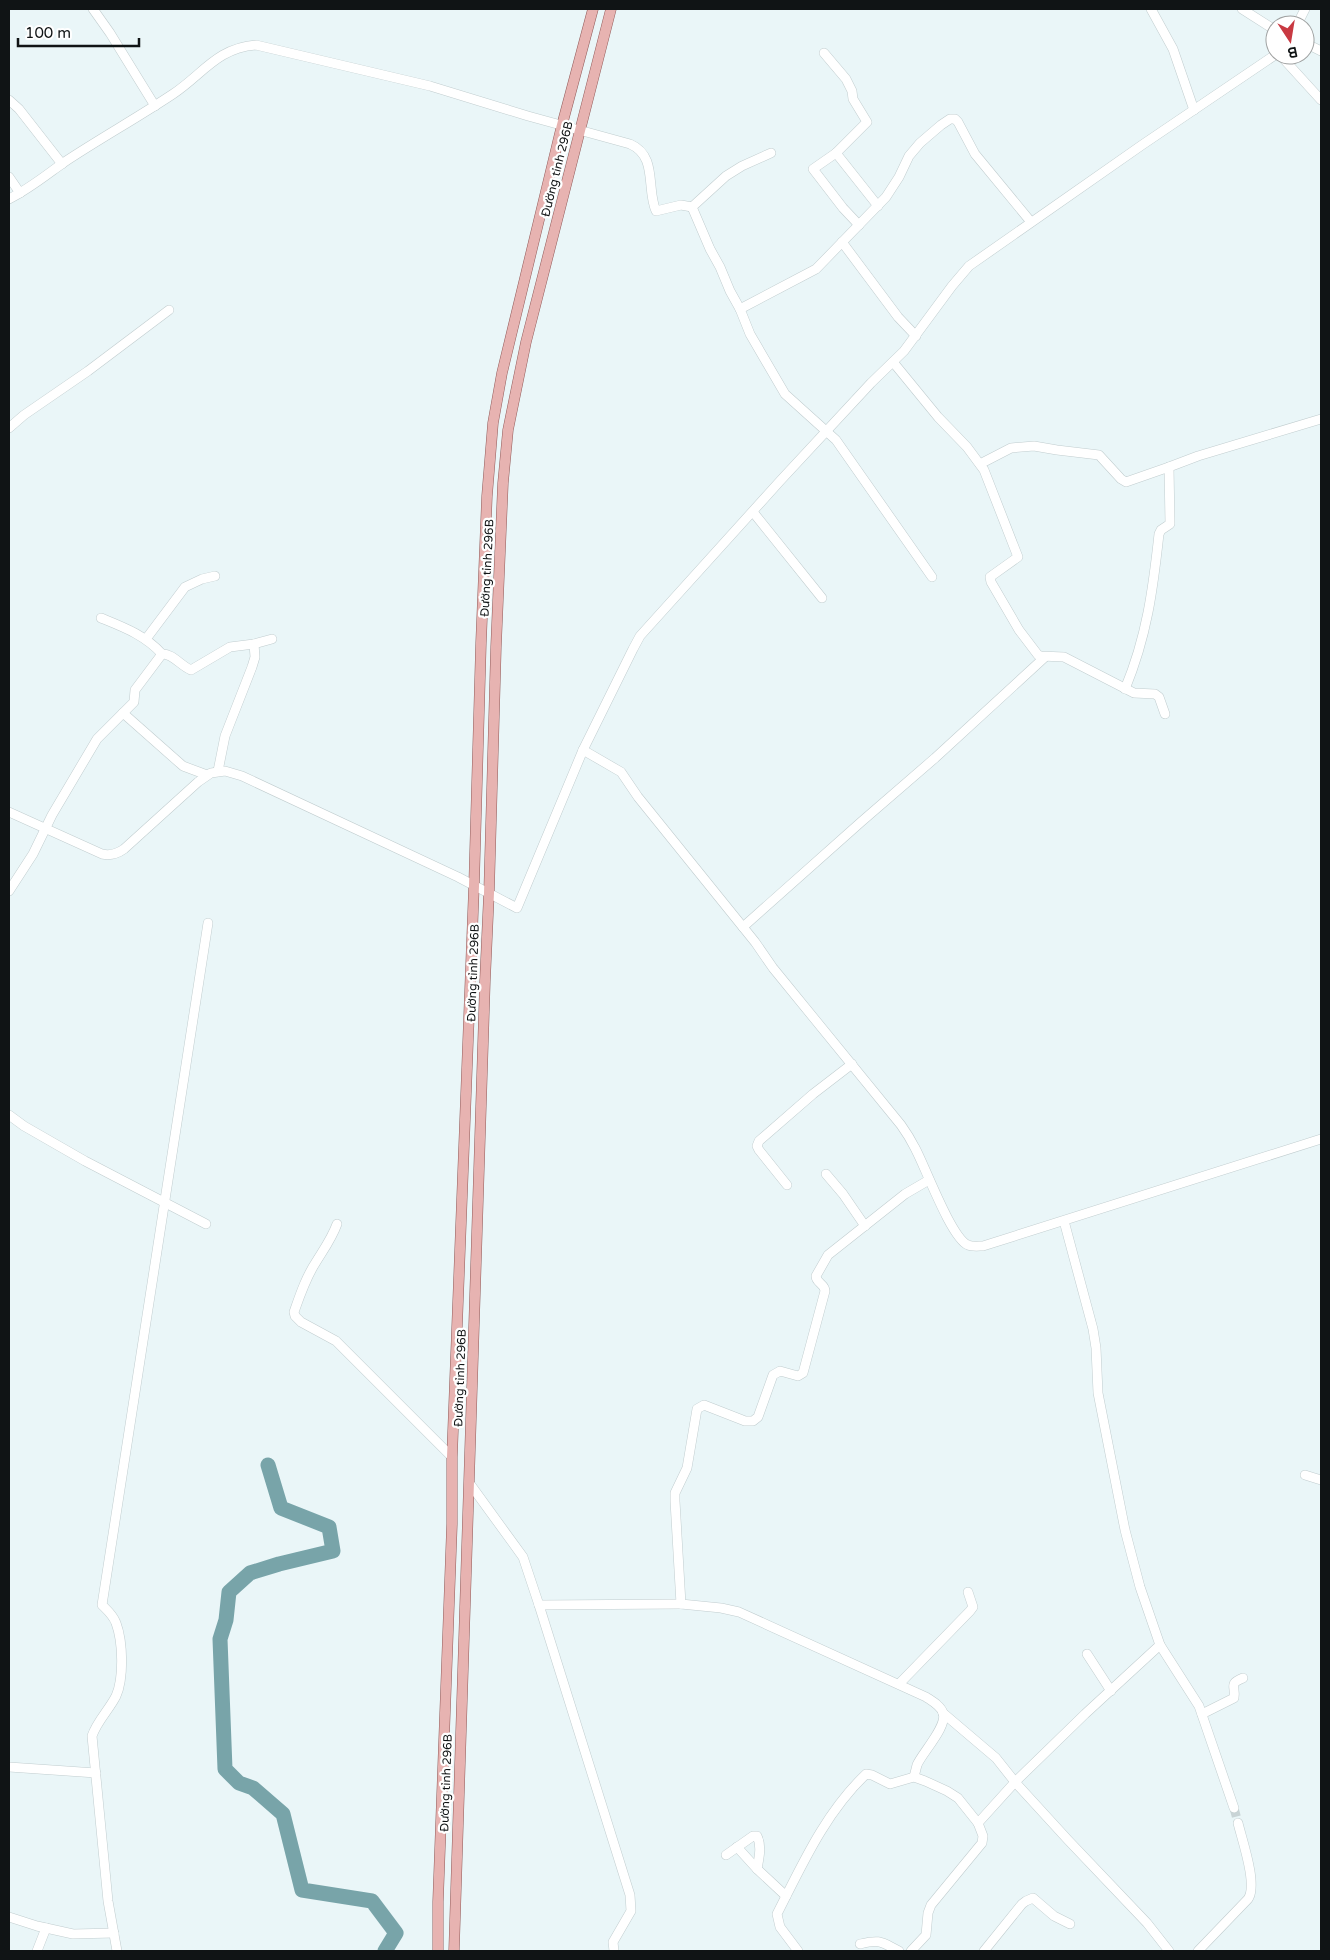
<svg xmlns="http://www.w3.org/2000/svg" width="1330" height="1960" font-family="'Varela Round',sans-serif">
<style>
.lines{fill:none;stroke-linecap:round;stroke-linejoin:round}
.river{stroke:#78a4a9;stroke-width:15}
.minor-tunnel{stroke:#c9d4d6;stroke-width:9;stroke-dasharray:9 4.5;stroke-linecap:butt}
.minor-casing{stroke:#c1cdcf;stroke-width:10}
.major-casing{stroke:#915a59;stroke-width:11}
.minor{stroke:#fff;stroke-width:9}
.major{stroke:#e7b3b1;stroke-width:10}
.labels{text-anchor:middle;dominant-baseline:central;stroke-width:4.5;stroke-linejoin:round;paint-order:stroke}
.street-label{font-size:12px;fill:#101415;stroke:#fff}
</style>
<rect width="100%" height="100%" fill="#eaf6f8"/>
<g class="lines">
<polyline class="river" points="268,1465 281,1508 329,1527 333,1551 279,1564 250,1573 229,1592 226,1620 220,1639 225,1769 239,1783 253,1788 283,1814 302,1890 372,1901 396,1933 385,1951"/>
<polyline class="minor-tunnel" points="1234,1808 1238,1823"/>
<defs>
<g id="minor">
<polyline points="93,9 110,33 155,106"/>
<polyline points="1151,9 1173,49 1194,110"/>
<polyline points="1242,9 1275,30"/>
<polyline points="1297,25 1305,9"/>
<polyline points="1305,43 1321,51"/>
<polyline points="824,53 846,79 852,91 853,99 867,122 836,153 878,206"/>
<polyline points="1280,55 1321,100"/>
<polyline points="9,100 19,109 62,164"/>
<polyline points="836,153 813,169 843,208 859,225"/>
<polyline points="9,177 20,193"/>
<path d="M9,199C29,189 45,176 63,163C99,139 137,118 173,94C203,74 217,48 256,45L430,86L528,116L630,144C658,156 646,189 656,211L681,205L692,207"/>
<polyline points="842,242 898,317 916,336"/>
<polyline points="740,309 730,291 720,267 710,249 692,207 726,176 742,166 771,153"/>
<polyline points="893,362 938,417 967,447 984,470 1018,557 990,577 991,582 1019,630 1038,655 1041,656 1064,657 1134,693 1155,694 1159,697 1165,714"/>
<polyline points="9,428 24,415 88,371 169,310"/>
<polyline points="980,464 1011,448 1034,446 1057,450 1099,455 1121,479 1126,482 1169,467"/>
<polyline points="753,512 822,598"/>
<polyline points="932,577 836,440 785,394 750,334 740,309 816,269 886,197 899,177 909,156 920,143 941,125 950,119 955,119 958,122 975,154 1031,222"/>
<path d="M101,618C123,627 145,635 162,654"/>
<polyline points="146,639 185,587 202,579 215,576"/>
<path d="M1125,689C1147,636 1153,589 1159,534L1161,530L1170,524L1169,467L1198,456L1321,419"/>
<polyline points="123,713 183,766 207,775"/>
<path d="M583,750L621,772L638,797L755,942L773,968L901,1125C906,1132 911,1140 915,1148C925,1166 951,1238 968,1245C972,1247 979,1246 983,1246L1321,1139"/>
<polyline points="218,771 225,736 252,667 255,657 254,644"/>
<path d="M9,812L102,854C111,856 117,854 124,849L198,782L211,773L225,771L242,776L458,877L517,908L583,750L633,649L640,636L649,626L780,481L871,383L904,351L952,286L969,266L1142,145L1275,55"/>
<path d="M9,891L33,854L52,815L97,739L134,702L135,690L162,654C172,653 181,666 191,670L230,647L254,644L272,639"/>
<polyline points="743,927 861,822 935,758 1045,657"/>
<polyline points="9,1115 24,1126 85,1161 206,1224"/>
<polyline points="826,1174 843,1194 865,1226"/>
<polyline points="787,1185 759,1150 757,1146 759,1141 813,1094 852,1064"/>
<path d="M337,1224C332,1238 324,1249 316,1262C306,1277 300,1295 294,1312L295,1316L301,1322L336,1341L452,1457"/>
<polyline points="1305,1475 1321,1480"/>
<polyline points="470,1484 523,1557 539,1605 681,1604"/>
<polyline points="539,1605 630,1895 631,1911 613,1942 614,1951"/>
<polyline points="1160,1645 1199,1706 1234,1808"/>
<polyline points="1087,1654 1111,1691"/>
<polyline points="899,1684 970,1611 973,1607 968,1592"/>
<polyline points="943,1713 996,1758 1015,1782 1068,1840 1147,1923 1169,1951"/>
<path d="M1202,1714L1234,1698C1236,1686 1228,1684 1243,1678"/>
<polyline points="9,1767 96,1773"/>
<path d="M914,1777C915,1773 916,1769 917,1765C922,1753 948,1726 943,1713C941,1706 932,1701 926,1697L739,1612L721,1608L681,1604L675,1501V1493L687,1468L697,1409L704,1405L745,1421H753L758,1417L773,1375L780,1371L798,1376L803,1373L825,1291C825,1284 816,1283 816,1276L828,1255L905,1194L929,1180"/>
<polyline points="737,1847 757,1869 786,1896"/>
<path d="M726,1855L753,1836H757C762,1846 759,1858 757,1869"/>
<polyline points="9,1917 37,1926 73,1934 114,1933"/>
<path d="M860,1944C881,1939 881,1942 899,1951"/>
<polyline points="37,1951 46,1928"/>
<path d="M117,1951L108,1901L92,1736C97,1721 109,1710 116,1696C124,1678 123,1642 116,1623C113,1615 108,1611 102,1605L208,923"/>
<path d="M798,1951L780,1927L777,1914C802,1865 825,1813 866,1774L872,1775L890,1784L914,1777L925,1781L947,1791L958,1798L978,1823"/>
<polyline points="911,1951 926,1935 928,1913 931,1905 982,1843 983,1836 978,1823 1015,1782 1085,1714 1160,1645 1140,1587 1125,1530 1098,1393 1096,1348 1093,1329 1064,1221"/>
<polyline points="984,1951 1022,1904 1026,1901 1033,1898 1054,1916 1070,1924"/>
<path d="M1198,1951L1248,1899C1258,1885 1242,1840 1238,1823"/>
</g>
<g id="major">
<polyline points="438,1951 438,1902 452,1524 452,1457 474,886 481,643 487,496 493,423 502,373 562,125 593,9"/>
<polyline points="454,1951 485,981 489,893 496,647 503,483 508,430 526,342 611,9"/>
</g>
</defs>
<use href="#minor" class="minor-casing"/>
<use href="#major" class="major-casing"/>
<use href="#minor" class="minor"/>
<use href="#major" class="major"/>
</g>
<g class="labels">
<g class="street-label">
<text transform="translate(557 169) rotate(-76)">Đường tỉnh 296B</text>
<text transform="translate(487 568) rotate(-87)">Đường tỉnh 296B</text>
<text transform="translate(473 973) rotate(-88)">Đường tỉnh 296B</text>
<text transform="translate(460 1378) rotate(-88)">Đường tỉnh 296B</text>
<text transform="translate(446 1783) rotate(-88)">Đường tỉnh 296B</text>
</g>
</g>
<rect width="1330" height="1960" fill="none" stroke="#101415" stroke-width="20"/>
<g transform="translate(1290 40) rotate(168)"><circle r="24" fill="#ffffff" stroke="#9fa1a1"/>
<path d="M0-4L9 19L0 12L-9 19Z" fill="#c83942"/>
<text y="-8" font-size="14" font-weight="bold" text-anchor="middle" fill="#101415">B</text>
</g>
<path d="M18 38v8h121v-8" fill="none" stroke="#101415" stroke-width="2.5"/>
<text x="25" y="38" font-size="15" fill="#101415" stroke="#ffffff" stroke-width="4" paint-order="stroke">100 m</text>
</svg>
